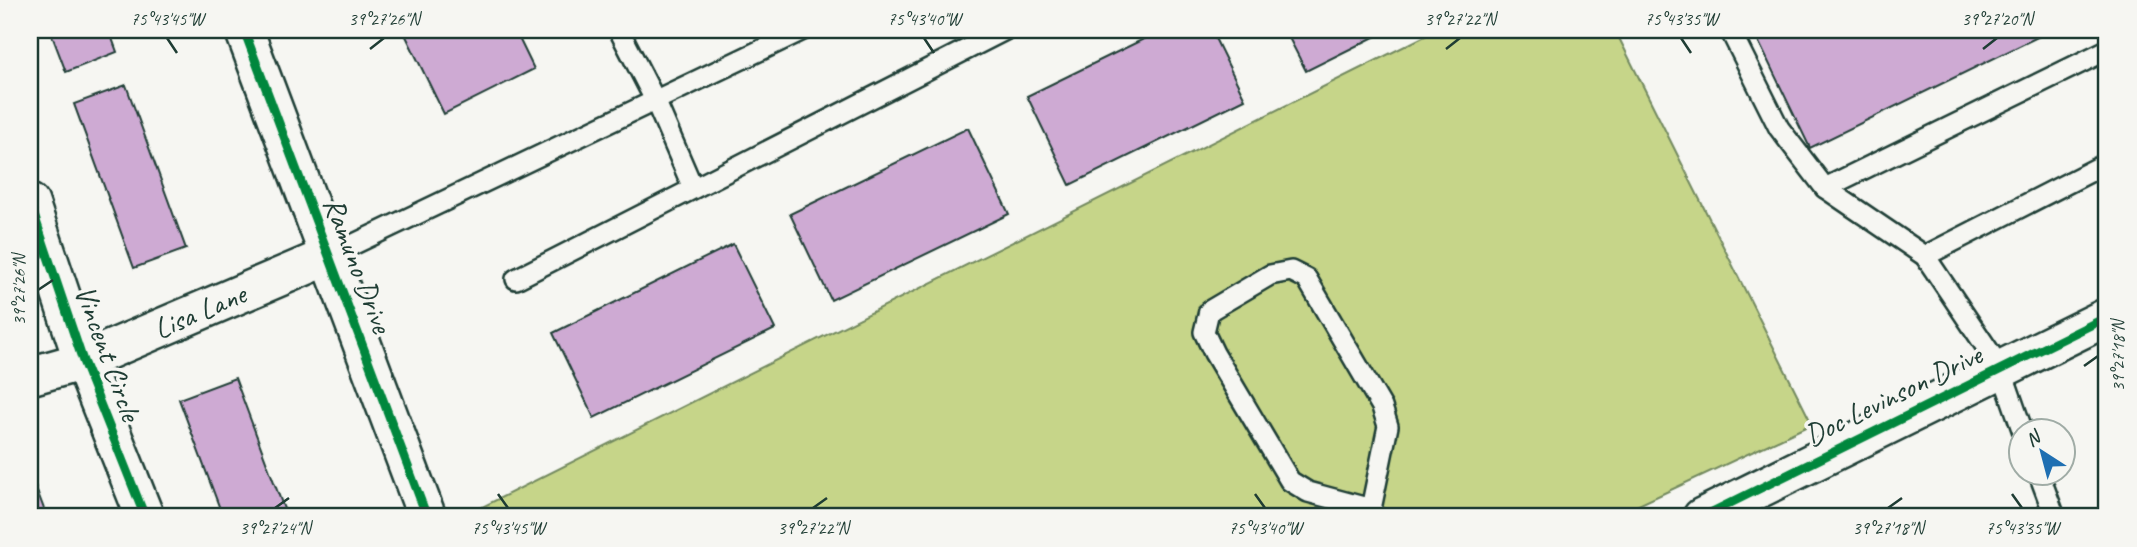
<svg xmlns="http://www.w3.org/2000/svg" width="2137" height="547" font-family="Caveat,sans-serif">
<style>
.green{fill:#c6d589;stroke:#72895e;stroke-width:2}
.building{fill:#ceaad3;stroke:#1f3d34;stroke-width:2}
.lines{fill:none;stroke-linecap:round;stroke-linejoin:round}
.service-casing{stroke:#1f3d34;stroke-width:24}
.minor-casing{stroke:#1f3d34;stroke-width:42}
.service{stroke:#f6f6f2;stroke-width:19}
.minor{stroke:#f6f6f2;stroke-width:37}
.cycleway-casing{stroke:#f6f6f2;stroke-width:13}
.cycleway{stroke:#00873e;stroke-width:9}
.ticks{fill:none;stroke:#1f3d34;stroke-width:2.5}
.labels{text-anchor:middle;dominant-baseline:central;stroke-width:7;stroke-linejoin:round;paint-order:stroke}
.street-label{font-size:30px;fill:#1f3d34;stroke:#f6f6f2}
.neatline{fill:none;stroke:#1f3d34;stroke-width:2.5}
.ticks-label{font-size:18px;text-anchor:middle;fill:#1f3d34}
</style>
<rect width="100%" height="100%" fill="#f6f6f2"/>
<filter id="ink" filterUnits="userSpaceOnUse"><feTurbulence type="fractalNoise" baseFrequency=".0143" numOctaves="2"/><feDisplacementMap in="SourceGraphic" scale="14" xChannelSelector="R" yChannelSelector="G"/><feConvolveMatrix kernelMatrix="1 2 1 2 8 2 1 2 1" color-interpolation-filters="sRGB"/></filter>
<g filter="url(#ink)">
<polygon class="green" points="1437,30 1615,30 1812,424 1613,517 477,517 476,510"/>
<g class="building">
<polygon points="50,30 109,30 117,52 66,72"/>
<polygon points="403,30 515,30 534,69 444,114"/>
<polygon points="1162,30 1211,30 1245,99 1070,185 1027,96"/>
<polygon points="1285,30 1388,30 1306,71"/>
<polygon points="1753,30 2052,30 1810,148"/>
<polygon points="126,85 186,249 134,268 74,104"/>
<polygon points="968,128 1009,214 831,300 790,214"/>
<polygon points="733,244 775,329 594,418 553,333"/>
<polygon points="235,378 287,517 223,517 179,399"/>
<polygon points="30,472 47,517 30,517"/>
</g>
<g class="lines">
<defs>
<g id="service">
<polyline points="619,30 655,100 693,188"/>
<polyline points="1730,30 1779,128 1825,188 2107,50"/>
<polyline points="1825,188 1925,256 2001,369 2023,432"/>
<polyline points="329,256 803,30"/>
<polyline points="1925,256 2107,163"/>
<polyline points="516,279 1005,30"/>
<polyline points="2039,474 2055,517"/>
<polyline points="1371,509 1308,492 1290,481 1214,353 1204,332 1209,311 1270,275 1291,271 1307,279 1382,407 1388,426 1371,509 1376,517"/>
</g>
<g id="minor">
<polyline points="244,30 427,517"/>
<polyline points="30,203 83,361 145,517"/>
<path id="s1" d="M30,376L83,361L329,256"/>
<polyline points="1702,517 2107,317"/>
</g>
</defs>
<use href="#service" class="service-casing"/>
<use href="#minor" class="minor-casing"/>
<use href="#service" class="service"/>
<use href="#minor" class="minor"/>
<defs>
<g id="cycleway">
<polyline points="244,30 427,517"/>
<polyline points="30,203 83,361 145,517"/>
<polyline points="1702,517 2107,317"/>
</g>
</defs>
<use href="#cycleway" class="cycleway-casing"/>
<use href="#cycleway" class="cycleway"/>
</g>
</g>
<path class="ticks" d="M167,38L177,53M924,38L934,53M1681,38L1691,53M370,49L384,38M1446,49L1460,38M1983,49L1997,38M38,290L53,280M2084,366L2098,356M498,494L508,508M1255,494L1265,508M2012,494L2022,508M275,508L289,498M813,508L827,498M1888,508L1902,498"/>
<g class="labels">
<g class="street-label">
<text transform="translate(358 265) rotate(69)">Ramuno Drive</text>
<text stroke="none"><textPath href="#s1" startOffset="182">Lisa Lane</textPath></text>
<text transform="translate(108 353) rotate(70)">Vincent Circle</text>
<text transform="translate(1893 395) rotate(-26)">Doc Levinson Drive</text>
</g>
</g>
<rect width="2137" height="547" fill="none" stroke="#f6f6f2" stroke-width="77"/>
<g transform="translate(2042 452) rotate(324)"><circle r="33" fill="#f6f6f2" stroke="#a0aca6" stroke-width="2"/>
<path d="M0-5L12 26L0 18L-12 26Z" fill="#1f6fb2"/>
<text y="-10" font-size="19" font-weight="bold" text-anchor="middle" fill="#1f3d34">N</text>
</g>
<rect x="38" y="38" width="2060" height="470" class="neatline"/>
<g class="ticks-label">
<text x="167" y="25">75°43'45"W</text>
<text x="384" y="25">39°27'26"N</text>
<text x="924" y="25">75°43'40"W</text>
<text x="1460" y="25">39°27'22"N</text>
<text x="1681" y="25">75°43'35"W</text>
<text x="1997" y="25">39°27'20"N</text>
<text transform="translate(19 290) rotate(-90)" y="6">39°27'26"N</text>
<text transform="translate(2118 356) rotate(-90)" y="6">39°27'18"N</text>
<text x="275" y="534">39°27'24"N</text>
<text x="508" y="534">75°43'45"W</text>
<text x="813" y="534">39°27'22"N</text>
<text x="1265" y="534">75°43'40"W</text>
<text x="1888" y="534">39°27'18"N</text>
<text x="2022" y="534">75°43'35"W</text>
</g>
</svg>
